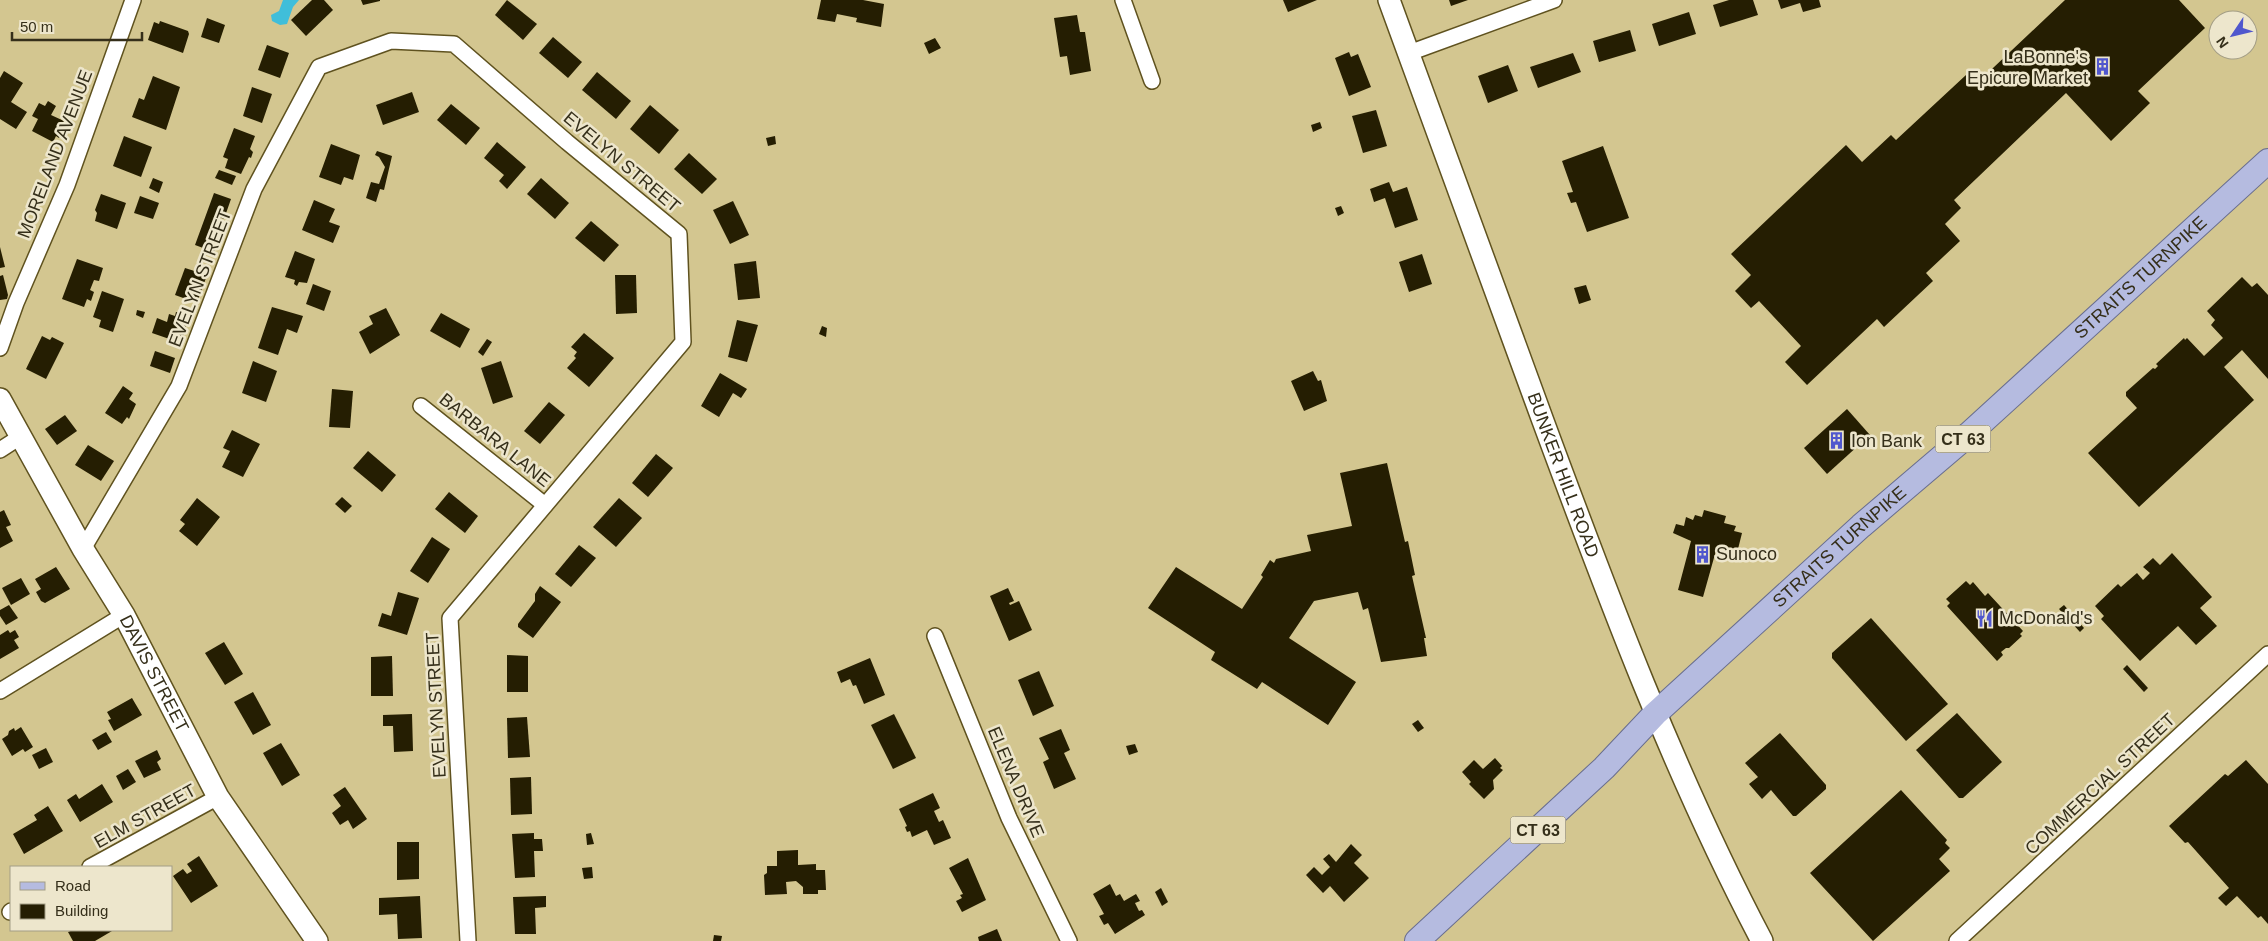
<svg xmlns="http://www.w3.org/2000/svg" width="2268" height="941" font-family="Arial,sans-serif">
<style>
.water{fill:#40beda}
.building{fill:#251e02}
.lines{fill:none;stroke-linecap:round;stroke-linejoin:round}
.street-casing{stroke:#5f521f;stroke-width:18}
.secondary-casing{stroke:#5f521f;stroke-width:24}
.primary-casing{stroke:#686d8e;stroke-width:26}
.street{stroke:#fff;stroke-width:15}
.secondary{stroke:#fff;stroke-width:21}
.primary{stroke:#b5bbe0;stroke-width:24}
.labels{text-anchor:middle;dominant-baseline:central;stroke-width:5;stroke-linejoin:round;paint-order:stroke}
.shield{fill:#ede6cc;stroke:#6c664f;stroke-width:1}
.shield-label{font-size:16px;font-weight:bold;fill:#352f1a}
.poi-label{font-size:18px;fill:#352f1a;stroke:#ede6cc;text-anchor:start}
.street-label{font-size:18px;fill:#352f1a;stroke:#ede6cc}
</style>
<rect width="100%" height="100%" fill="#d3c690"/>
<polygon class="water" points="283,0 299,0 293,7 287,24 280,25 272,21 271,15 279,11"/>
<g class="building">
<polygon points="312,0 324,0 333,10 306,36 291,20"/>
<polygon points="361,0 380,0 380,1 363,5"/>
<polygon points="507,0 537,24 523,40 495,15"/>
<polygon points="821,0 863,0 884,4 881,27 856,22 857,18 837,14 835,22 817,19"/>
<polygon points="1283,0 1317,0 1288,12"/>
<polygon points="1449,0 1468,0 1451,6"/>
<polygon points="1729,0 1753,0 1758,15 1720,27 1713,5"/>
<polygon points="1778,0 1819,0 1821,7 1803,12 1800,3 1781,9"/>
<polygon points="2065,0 2179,0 2205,28 2138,91 2150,103 2111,141 2066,93 1954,200 1961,208 1945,224 1960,241 1926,273 1933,281 1884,327 1877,319 1807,385 1785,362 1801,346 1759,301 1751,308 1735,291 1751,275 1731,254 1846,145 1862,162 1891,135 1896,140 1966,75 1975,85"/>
<polygon points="1689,12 1696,34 1659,46 1652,24"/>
<polygon points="1077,15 1080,32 1085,32 1091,71 1070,75 1067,56 1060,57 1054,18"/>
<polygon points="207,18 225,25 219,43 201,37"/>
<polygon points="160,21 188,31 189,34 183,53 148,40 154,22 159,24"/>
<polygon points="1630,30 1636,51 1599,62 1593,41"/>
<polygon points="553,37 582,62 568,78 539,53"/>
<polygon points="935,38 941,48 929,54 924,43"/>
<polygon points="267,45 289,53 280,78 258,70"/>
<polygon points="1349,52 1351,57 1358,54 1371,87 1349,96 1335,58"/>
<polygon points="1573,53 1581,72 1538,88 1530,67"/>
<polygon points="1508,65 1518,91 1488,103 1478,76"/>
<polygon points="4,71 23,83 11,102 27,112 16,129 0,119 0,78"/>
<polygon points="597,72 631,101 616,119 582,90"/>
<polygon points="153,76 180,87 166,130 132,117 139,98 144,100"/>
<polygon points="252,87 272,94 262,123 243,116"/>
<polygon points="412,92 419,112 383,125 376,105"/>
<polygon points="48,101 56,106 51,115 64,121 60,129 63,131 59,138 56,136 53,142 32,131 38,119 32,116 39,103 45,106"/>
<polygon points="451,104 480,128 466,145 437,120"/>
<polygon points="650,105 679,130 659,154 630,129"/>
<polygon points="1376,110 1387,146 1363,153 1352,116"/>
<polygon points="1320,122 1322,128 1313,132 1311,125"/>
<polygon points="234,128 255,136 250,149 253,152 251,158 249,157 241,174 225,168 228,159 223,157"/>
<polygon points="124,136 152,147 141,177 113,166"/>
<polygon points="775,136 776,144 768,146 766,138"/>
<polygon points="497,142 526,167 507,189 499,181 504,175 484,158"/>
<polygon points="331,144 360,155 353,180 344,177 341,185 319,177"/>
<polygon points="1603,146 1629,218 1587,232 1576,202 1571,203 1567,193 1573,192 1562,161"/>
<polygon points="377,151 392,156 384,190 380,189 376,202 366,198 371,182 379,184 385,167 379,157 375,155"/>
<polygon points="689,153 717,179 702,194 674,169"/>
<polygon points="219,170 236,176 232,185 215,178"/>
<polygon points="153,178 163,182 159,193 149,188"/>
<polygon points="541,178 569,203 555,219 527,194"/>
<polygon points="1389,182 1393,192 1407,187 1418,220 1395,228 1385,198 1374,202 1370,189"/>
<polygon points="214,193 231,199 224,219 219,217 216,226 223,228 214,252 195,245"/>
<polygon points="101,194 126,203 117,229 95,221 97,213 95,210"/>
<polygon points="140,196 159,203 153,219 134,213"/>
<polygon points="314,200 335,209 329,222 340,226 333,243 302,230"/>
<polygon points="733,201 749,235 730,244 713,210"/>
<polygon points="1341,206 1344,213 1338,216 1335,208"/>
<polygon points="591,221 619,245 604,262 575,238"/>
<polygon points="0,247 5,267 0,268"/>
<polygon points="295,251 315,259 307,283 299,282 297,286 294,284 295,280 285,277"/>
<polygon points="1422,254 1432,284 1409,292 1399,262"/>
<polygon points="77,259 103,268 99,281 94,280 90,290 94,292 91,301 87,299 84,307 62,299"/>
<polygon points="756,261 760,298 738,300 734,264"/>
<polygon points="185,268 207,275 197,303 175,295"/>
<polygon points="3,275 8,295 7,299 0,300 0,276"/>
<polygon points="615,275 636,275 637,313 616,314"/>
<polygon points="2242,277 2252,287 2257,283 2268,295 2268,379 2242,350 2224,367 2254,400 2139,507 2088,453 2137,408 2126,396 2126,392 2153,368 2155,369 2158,366 2156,364 2184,338 2185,340 2187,338 2204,356 2223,338 2211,325 2215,320 2207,311"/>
<polygon points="313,284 331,291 324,311 306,304"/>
<polygon points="1586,285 1591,300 1579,304 1574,288"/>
<polygon points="102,291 124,299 113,332 99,327 101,320 93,317"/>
<polygon points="272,307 303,316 297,333 287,329 278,355 258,348"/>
<polygon points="386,308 400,335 370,354 359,332 373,324 369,316"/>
<polygon points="137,310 145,312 143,318 136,315"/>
<polygon points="176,312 183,314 182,318 188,320 181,343 152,333 157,318 167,322 169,314 175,316"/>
<polygon points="441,313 470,329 460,348 430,331"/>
<polygon points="737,320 758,325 747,362 728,357"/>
<polygon points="822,326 827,328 826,337 819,334"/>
<polygon points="584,333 614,358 589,387 567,368 576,358 574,356 577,352 571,347"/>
<polygon points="42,336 50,340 52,337 64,343 46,379 26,369"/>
<polygon points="487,339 492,342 483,356 478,352"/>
<polygon points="155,351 175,358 170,373 150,366"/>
<polygon points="253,361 277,371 266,402 242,393"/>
<polygon points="501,361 513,397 493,404 481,368"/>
<polygon points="1313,371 1318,381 1321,380 1327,401 1304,411 1291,381"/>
<polygon points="720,373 747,389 741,398 733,393 719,417 701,406"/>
<polygon points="123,386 133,393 129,399 136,404 129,419 127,417 122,424 105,413"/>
<polygon points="332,389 353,391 350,428 329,427"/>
<polygon points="549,402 565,415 540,444 524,431"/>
<polygon points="1847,409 1870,435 1827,474 1804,448"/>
<polygon points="65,415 77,431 57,445 45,429"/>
<polygon points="232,430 260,444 243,477 222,467 230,451 223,448"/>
<polygon points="88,445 114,461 101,481 75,465"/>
<polygon points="368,451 396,475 382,492 353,468"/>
<polygon points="656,454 673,468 648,497 632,483"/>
<polygon points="1387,463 1405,542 1408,541 1415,575 1412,576 1426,638 1424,638 1427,656 1381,662 1368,608 1363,610 1358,592 1314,601 1289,638 1356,682 1328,725 1262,682 1257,689 1211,660 1215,652 1148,608 1176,567 1242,609 1263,577 1261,575 1270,560 1274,563 1276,559 1311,551 1307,535 1352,526 1340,473"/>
<polygon points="449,492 478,516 465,533 435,509"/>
<polygon points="342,497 352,506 345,513 335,504"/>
<polygon points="197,498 220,517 197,546 179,531 185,524 180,520"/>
<polygon points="619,498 642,518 616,547 593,527"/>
<polygon points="4,510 11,525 6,527 13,541 0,548 0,512"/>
<polygon points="1704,510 1726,516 1724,523 1736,526 1734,531 1742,533 1737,553 1717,547 1703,597 1678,590 1691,541 1673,533 1676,524 1684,526 1686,517 1693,520 1695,515 1702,517"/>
<polygon points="432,537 450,549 428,583 410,571"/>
<polygon points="579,545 596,558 571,587 555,574"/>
<polygon points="2172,553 2212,597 2200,608 2217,626 2196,645 2178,626 2140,661 2101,619 2104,616 2095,606 2118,584 2121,587 2137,573 2143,580 2150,573 2143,567 2153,558 2160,565"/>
<polygon points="56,567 70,589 45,603 41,601 36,592 41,589 35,579"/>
<polygon points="21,578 30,594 11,605 2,588"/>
<polygon points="1966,581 1970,585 1973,582 1985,596 1988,593 2023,631 2020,634 2022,636 2009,648 2006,648 2001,652 2003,655 1997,661 1947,606 1950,603 1946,599"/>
<polygon points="540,586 561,602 533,638 518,627 518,624 535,601 535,594"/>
<polygon points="1008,588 1014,601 1009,603 1010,605 1019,601 1032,630 1009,641 990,596"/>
<polygon points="398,592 419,598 407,635 378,626 382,613 391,616"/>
<polygon points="9,605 18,618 6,625 0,616 0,610"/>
<polygon points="2064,605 2084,628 2080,632 2059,609"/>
<polygon points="1871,618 1948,704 1906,741 1832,658 1832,653"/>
<polygon points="8,630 10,633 15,630 19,637 14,640 19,648 0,659 0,635"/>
<polygon points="224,642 243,674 225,685 205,653"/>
<polygon points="507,655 528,656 528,692 507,692"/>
<polygon points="392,656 393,696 371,696 371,657"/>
<polygon points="870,658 885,695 864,704 856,685 853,686 850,679 841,683 837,672"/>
<polygon points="2127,665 2148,688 2144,692 2123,669"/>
<polygon points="1039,671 1054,706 1033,716 1018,680"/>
<polygon points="253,692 271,725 253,735 234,702"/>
<polygon points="132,698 142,715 114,731 108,720 111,719 107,712"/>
<polygon points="1957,713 2002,762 1963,798 1959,798 1916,750"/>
<polygon points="412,714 413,751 394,752 393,726 383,726 383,715"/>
<polygon points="894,714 916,758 893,769 871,725"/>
<polygon points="527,717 530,757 508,758 507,718"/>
<polygon points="1418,720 1424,728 1418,732 1412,724"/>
<polygon points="21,727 33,747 25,752 23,749 12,756 2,739 8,735 9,731 14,728 15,731"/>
<polygon points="1061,729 1070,750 1064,753 1076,779 1054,789 1043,762 1049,759 1039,738"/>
<polygon points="106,732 112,742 98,750 92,740"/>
<polygon points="1780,733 1826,785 1826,789 1796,816 1793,816 1771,790 1762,799 1749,784 1758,777 1745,763"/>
<polygon points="281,743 300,775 282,786 263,753"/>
<polygon points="1135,744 1138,752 1129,755 1126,746"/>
<polygon points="46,748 53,762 39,769 32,755"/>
<polygon points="157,750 161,759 157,762 161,770 144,778 135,761"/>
<polygon points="1495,758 1502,766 1500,768 1503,770 1493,780 1494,789 1484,799 1469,784 1471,782 1462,772 1474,760 1483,769"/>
<polygon points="2246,760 2268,784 2268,924 2261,916 2258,918 2237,896 2226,906 2218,898 2229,888 2188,842 2185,843 2169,826 2225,774 2228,776"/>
<polygon points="128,769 136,782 123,790 116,776"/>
<polygon points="531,777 532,814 511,815 510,778"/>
<polygon points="102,784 113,802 80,822 67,800 76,794 79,799"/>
<polygon points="345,787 367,819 353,829 348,820 340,825 332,813 341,806 333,795"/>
<polygon points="1901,790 1947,840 1945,843 1950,848 1939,859 1950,871 1873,941 1810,873"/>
<polygon points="933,793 940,808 934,811 939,822 943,820 951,838 934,845 927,830 912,837 910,831 907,832 905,827 907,826 899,809"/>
<polygon points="48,806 63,831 24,854 13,834 37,820 34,815"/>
<polygon points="534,833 534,839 542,839 543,851 534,851 535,877 515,878 512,834"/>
<polygon points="591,833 594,844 587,845 586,834"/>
<polygon points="397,842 419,842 419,879 397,880"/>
<polygon points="1351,844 1362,855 1354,863 1369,878 1344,902 1330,886 1323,893 1306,875 1314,867 1322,875 1330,867 1323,859 1329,854 1336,862"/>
<polygon points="798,850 798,865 816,864 816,870 825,870 826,890 818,890 818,894 803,894 803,887 796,881 786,882 787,894 765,895 764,875 767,873 767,866 777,866 777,851"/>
<polygon points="199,856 218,886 191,903 173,876 183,869 187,874 192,871 187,864"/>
<polygon points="968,858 986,900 962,912 956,901 962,898 960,895 963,894 949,868"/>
<polygon points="592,867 593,878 584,879 582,868"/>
<polygon points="1110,884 1116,896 1120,894 1124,901 1136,894 1140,901 1135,903 1139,911 1142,910 1145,915 1115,934 1108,923 1104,925 1099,916 1104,914 1093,894"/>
<polygon points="1161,888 1168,902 1162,906 1155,892"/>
<polygon points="420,896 422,938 398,939 397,914 379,915 379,898"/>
<polygon points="546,896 546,907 535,908 536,934 515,934 513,897"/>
<polygon points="997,929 1002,941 979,941 978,937"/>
<polygon points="73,930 111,930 112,931 95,941 73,941 68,932"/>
<polygon points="714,935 722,936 721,941 713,941"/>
</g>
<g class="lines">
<defs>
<g id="street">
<polyline points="1123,0 1152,81"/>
<polyline points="1409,53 1554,0"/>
<polyline points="0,348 16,303 67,185 133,0"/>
<polyline points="421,406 545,505"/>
<polyline points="0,450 20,437"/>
<polyline points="83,549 179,386 254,189 319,67 391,41 454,44 567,142 679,234 683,342 450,618 468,941"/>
<polyline points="935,636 1009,818 1069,941"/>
<polyline points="0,691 124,615"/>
<polyline points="90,867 218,797"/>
<polyline points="10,912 11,911"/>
<polyline points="1957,941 2268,654"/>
</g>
<g id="secondary">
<path id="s1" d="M1389,0C1440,141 1492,280 1543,421C1608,597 1674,774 1762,941"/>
<path id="s2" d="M0,399L83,549L124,615L218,797L317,941"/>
</g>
<g id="primary">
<path id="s3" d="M1417,941L1604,768L1655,714L1861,526L1969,434L2268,161"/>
</g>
</defs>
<use href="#street" class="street-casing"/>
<use href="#secondary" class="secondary-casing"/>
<use href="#primary" class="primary-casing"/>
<use href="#street" class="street"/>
<use href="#secondary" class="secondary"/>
<use href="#primary" class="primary"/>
</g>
<defs>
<symbol id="building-bare" viewBox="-9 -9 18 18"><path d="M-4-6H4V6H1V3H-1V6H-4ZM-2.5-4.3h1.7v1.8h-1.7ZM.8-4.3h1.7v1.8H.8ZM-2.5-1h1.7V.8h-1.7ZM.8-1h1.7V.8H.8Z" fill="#5057cd" stroke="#ede6cc" stroke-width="2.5" paint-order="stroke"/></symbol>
<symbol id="restaurant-bare" viewBox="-9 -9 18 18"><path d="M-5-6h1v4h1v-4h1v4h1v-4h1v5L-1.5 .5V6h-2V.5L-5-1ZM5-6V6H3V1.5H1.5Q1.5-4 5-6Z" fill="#5057cd" stroke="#ede6cc" stroke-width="2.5" paint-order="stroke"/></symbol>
</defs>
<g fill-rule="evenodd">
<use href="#building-bare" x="2090" y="54" width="25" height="25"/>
<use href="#building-bare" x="1824" y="428" width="25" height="25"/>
<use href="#building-bare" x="1690" y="542" width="25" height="25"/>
<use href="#restaurant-bare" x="1972" y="606" width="25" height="25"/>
</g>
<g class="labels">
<g class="shield">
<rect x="1935.5" y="425.5" width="55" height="27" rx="4"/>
<rect x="1510.5" y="816.5" width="55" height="27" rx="4"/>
</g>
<g class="shield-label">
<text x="1963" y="439">CT 63</text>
<text x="1538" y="830">CT 63</text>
</g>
<g class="poi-label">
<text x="2088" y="57" text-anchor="end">LaBonne's<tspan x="2088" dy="21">Epicure Market</tspan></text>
<text x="1851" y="441">Ion Bank</text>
<text x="1716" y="554">Sunoco</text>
<text x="1999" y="618">McDonald's</text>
</g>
<g class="street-label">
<text transform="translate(55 154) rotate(-69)">MORELAND AVENUE</text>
<text transform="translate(622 162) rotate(40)">EVELYN STREET</text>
<text stroke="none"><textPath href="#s3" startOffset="982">STRAITS TURNPIKE</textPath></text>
<text transform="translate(200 278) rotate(-69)">EVELYN STREET</text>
<text transform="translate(495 440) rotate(39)">BARBARA LANE</text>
<text stroke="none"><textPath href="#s1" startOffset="506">BUNKER HILL ROAD</textPath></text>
<text stroke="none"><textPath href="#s3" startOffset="578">STRAITS TURNPIKE</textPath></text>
<text stroke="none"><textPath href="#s2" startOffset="315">DAVIS STREET</textPath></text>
<text transform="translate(436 705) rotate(-93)">EVELYN STREET</text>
<text transform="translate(1016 782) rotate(67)">ELENA DRIVE</text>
<text transform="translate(2100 784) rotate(-43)">COMMERCIAL STREET</text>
<text transform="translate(145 816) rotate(-29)">ELM STREET</text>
</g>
</g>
<rect x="10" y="866" width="162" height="65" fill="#ede6cc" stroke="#a39d85"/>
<rect x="20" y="882" width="25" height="8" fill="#b5bbe0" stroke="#a39d85"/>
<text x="55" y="891" font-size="15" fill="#352f1a">Road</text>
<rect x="20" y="904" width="25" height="15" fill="#251e02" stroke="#a39d85"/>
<text x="55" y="916" font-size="15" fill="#352f1a">Building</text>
<g transform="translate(2233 35) rotate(235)"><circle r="24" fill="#ede6cc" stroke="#a39d85"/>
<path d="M0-4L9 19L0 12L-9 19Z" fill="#5057cd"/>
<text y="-8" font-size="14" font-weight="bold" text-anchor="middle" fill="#352f1a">N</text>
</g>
<path d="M12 32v8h130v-8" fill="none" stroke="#352f1a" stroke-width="2.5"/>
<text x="20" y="32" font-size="15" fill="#352f1a" stroke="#ede6cc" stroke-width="4" paint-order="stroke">50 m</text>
</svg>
